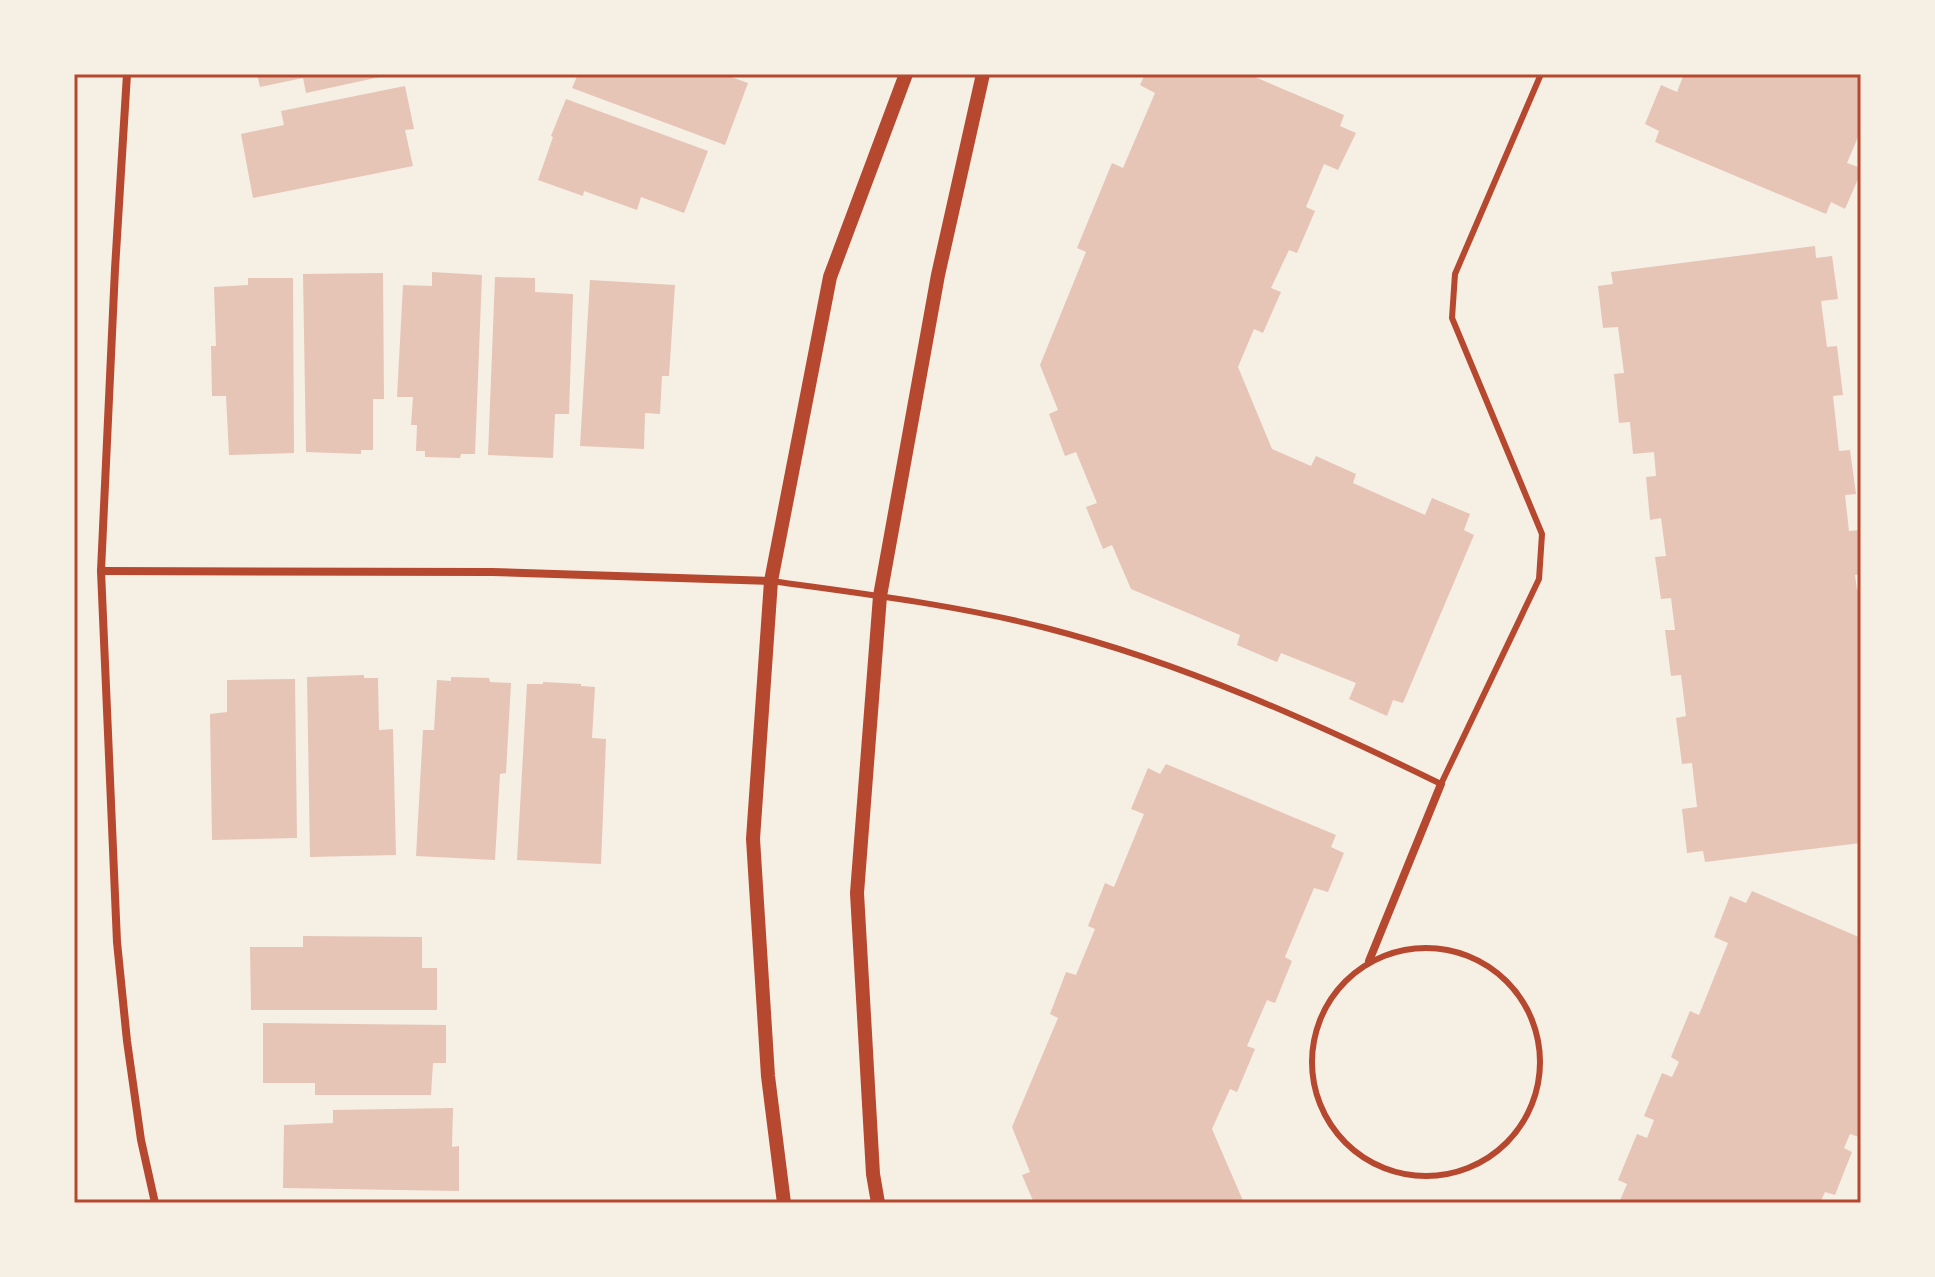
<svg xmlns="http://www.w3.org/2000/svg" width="1935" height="1277" font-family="'Roboto Condensed',sans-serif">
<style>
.building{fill:#e6c5b7}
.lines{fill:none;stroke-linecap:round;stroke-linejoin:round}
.service{stroke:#b5482f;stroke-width:6}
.minor{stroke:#b5482f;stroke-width:8}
.tertiary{stroke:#b5482f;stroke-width:14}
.neatline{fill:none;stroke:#b5482f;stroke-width:3}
</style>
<rect width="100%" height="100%" fill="#f6efe4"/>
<g class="building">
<polygon points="257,74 389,74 389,75 306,93 303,78 260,87"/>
<polygon points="578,74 723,74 748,83 725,145 572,88"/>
<polygon points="1145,74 1248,74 1344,115 1340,126 1356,133 1338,170 1324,164 1306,207 1315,211 1297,253 1289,250 1271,288 1281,292 1263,333 1254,329 1238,367 1272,449 1311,466 1316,456 1356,474 1353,483 1425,515 1432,498 1470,514 1464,530 1474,535 1403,703 1393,700 1387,716 1349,699 1356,683 1281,653 1277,662 1237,645 1240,635 1131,589 1112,545 1103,549 1086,507 1097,503 1076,452 1065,456 1049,414 1058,410 1040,365 1086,252 1077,248 1112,163 1123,168 1155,93 1140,85"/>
<polygon points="1684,74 1861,74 1861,130 1847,163 1861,168 1861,172 1845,209 1831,202 1826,214 1655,142 1659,131 1645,124 1661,85 1677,92"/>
<polygon points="405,86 414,129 405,130 413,166 253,198 241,134 284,125 281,111"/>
<polygon points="566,99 708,151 684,213 641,197 637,210 584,191 583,196 538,180 553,137 551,136"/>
<polygon points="1815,246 1816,258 1832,256 1838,299 1821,301 1827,347 1837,346 1843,395 1833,396 1839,451 1850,450 1856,494 1845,495 1849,531 1861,530 1861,574 1855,575 1857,590 1861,590 1861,843 1705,862 1703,851 1687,853 1682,809 1697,807 1692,763 1682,764 1676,718 1686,716 1681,675 1671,676 1665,630 1675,630 1671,598 1661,599 1655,557 1666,556 1661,518 1650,520 1646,477 1656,476 1654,452 1633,454 1630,422 1619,423 1614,374 1624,373 1618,327 1603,328 1598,286 1613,284 1611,272"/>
<polygon points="432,272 482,275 475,454 461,454 460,458 425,457 425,451 416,451 417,425 411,425 413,397 397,397 403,285 432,286"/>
<polygon points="383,273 384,399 373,399 373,450 361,450 361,454 306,452 303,274"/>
<polygon points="495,277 535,278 535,292 573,294 569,414 555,414 553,458 488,455"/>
<polygon points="248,278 293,278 294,453 229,455 226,396 212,396 211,346 216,346 214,287 248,285"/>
<polygon points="590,280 675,285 669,376 662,376 660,414 645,413 644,449 580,446"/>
<polygon points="364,675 364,678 378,678 379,730 393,729 396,855 310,857 307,677"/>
<polygon points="451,677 489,678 490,682 511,683 506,773 500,774 495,860 416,856 423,730 434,730 437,680 451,681"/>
<polygon points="295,679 297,838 212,840 210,714 227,712 227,680"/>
<polygon points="543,682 581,684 581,686 595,687 592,738 606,739 601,864 517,860 527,684 543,684"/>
<polygon points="1166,764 1336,835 1331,847 1344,853 1328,892 1314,888 1285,957 1292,961 1275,1003 1267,1000 1247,1046 1255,1049 1237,1092 1230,1089 1212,1129 1244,1203 1034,1203 1022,1175 1030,1172 1012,1127 1058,1018 1050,1014 1066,972 1076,975 1095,929 1088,926 1105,883 1114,887 1144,814 1131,809 1148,768 1160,774"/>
<polygon points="1752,891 1861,938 1861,1133 1859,1137 1850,1134 1844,1148 1852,1152 1835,1195 1825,1192 1820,1203 1619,1203 1627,1184 1618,1180 1637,1134 1647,1138 1654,1120 1644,1116 1662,1073 1672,1077 1679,1062 1671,1057 1690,1011 1699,1015 1728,943 1714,937 1730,896 1746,903"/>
<polygon points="303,936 422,937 422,968 437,968 437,1010 251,1010 250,947 303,947"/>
<polygon points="263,1023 446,1025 446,1063 433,1063 431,1095 315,1095 315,1083 263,1083"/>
<polygon points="453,1108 452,1147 459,1146 459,1191 283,1188 284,1125 333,1123 333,1110"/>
</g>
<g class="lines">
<g class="service">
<path d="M771,581C863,594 957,605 1046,628C1183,663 1314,722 1441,784L1539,579L1542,534L1452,318L1455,274L1541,74"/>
<circle cx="1426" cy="1062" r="114"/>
</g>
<g class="minor">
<polyline points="127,74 115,269 101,571 117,942 127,1041 141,1140 155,1203"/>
<polyline points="101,571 492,572 771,581"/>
<polyline points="1369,961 1441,784"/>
</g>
<g class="tertiary">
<polyline points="784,1203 768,1076 753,839 771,581 830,277 906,74"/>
<polyline points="878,1203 873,1174 857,893 880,596 938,275 983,74"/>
</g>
</g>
<rect width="1935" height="1277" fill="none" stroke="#f6efe4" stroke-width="152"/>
<rect x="76" y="76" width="1783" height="1125" class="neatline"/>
</svg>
